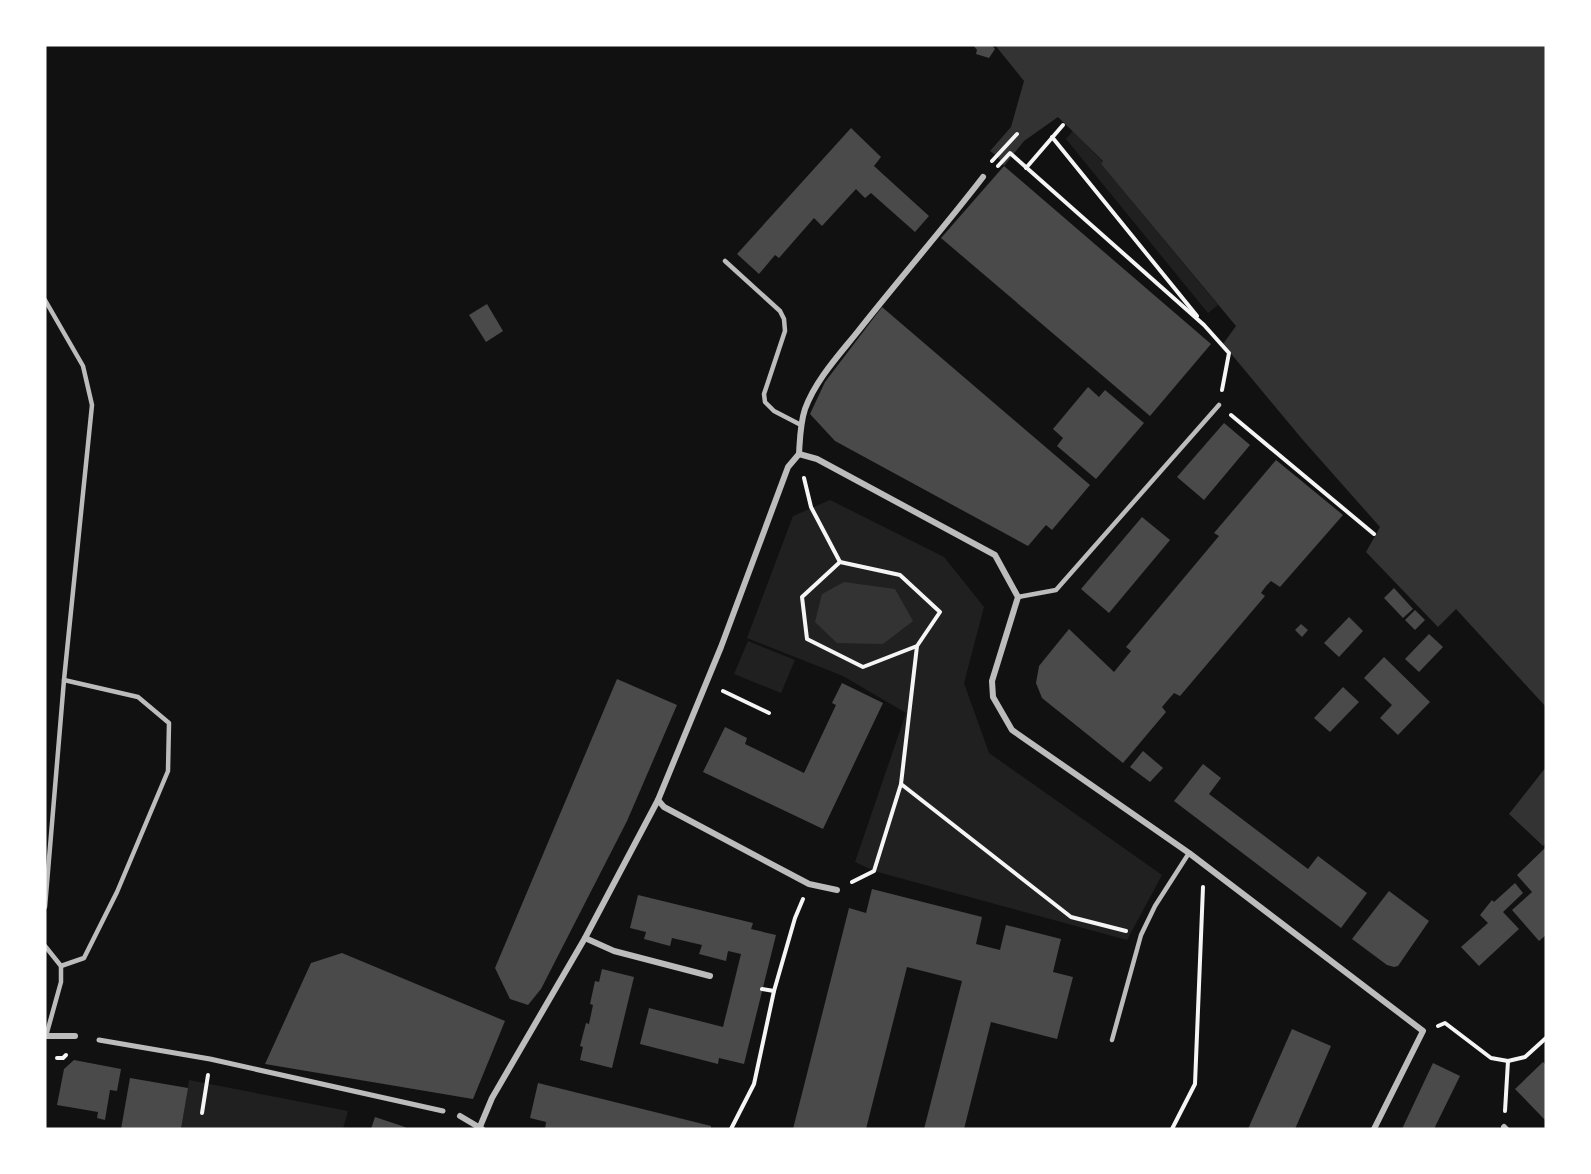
<svg xmlns="http://www.w3.org/2000/svg" width="1591" height="1174" font-family="Ubuntu,sans-serif">
<style>
.green{fill:#202020}
.water{fill:#333}
.building{fill:#4a4a4a}
.lines{fill:none;stroke-linecap:round;stroke-linejoin:round}
.path{stroke:#f5f5f5;stroke-width:4}
.service{stroke:#bcbcbc;stroke-width:4.5}
.pedestrian{stroke:#bcbcbc;stroke-width:5}
.minor{stroke:#bcbcbc;stroke-width:6}
</style>
<rect width="100%" height="100%" fill="#111"/>
<g class="green">
<polygon points="1073,131 1103,162 1101,164 1218,305 1208,313 1066,139"/>
<polygon points="830,500 944,557 984,607 964,683 989,753 1162,875 1127,940 874,871 855,862 906,713 843,676 747,638 793,516"/>
<polygon points="748,641 795,660 781,693 734,674"/>
<polygon points="189,1080 348,1111 343,1129 181,1129"/>
</g>
<g class="water">
<polygon points="995,45 1546,45 1546,707 1456,609 1438,627 1366,552 1380,527 1302,439 1223,344 1236,326 1101,164 1103,161 1058,117 1024,141 1004,166 997,156 990,151 1011,127 1024,81"/>
<polygon points="844,582 895,589 913,621 883,644 837,643 815,622 822,594"/>
<polygon points="1546,767 1546,843 1543,846 1509,814"/>
</g>
<g class="building">
<polygon points="973,45 992,45 995,49 989,58 976,54 977,50"/>
<polygon points="851,128 881,157 874,166 929,216 915,232 871,193 865,198 856,189 822,226 814,218 779,258 775,255 759,274 737,254"/>
<polygon points="1004,166 1211,344 1150,416 941,238"/>
<polygon points="487,304 503,331 486,342 469,315"/>
<polygon points="882,307 1090,485 1052,530 1046,525 1028,546 835,441 810,414 825,382"/>
<polygon points="1088,387 1099,397 1105,390 1144,423 1096,479 1057,446 1063,438 1053,429"/>
<polygon points="1224,423 1250,445 1204,500 1177,477"/>
<polygon points="1276,460 1343,515 1280,587 1271,581 1266,586 1261,593 1265,596 1180,696 1174,693 1162,707 1166,712 1123,763 1042,698 1036,683 1039,666 1069,629 1114,672 1131,651 1126,647 1219,536 1214,533"/>
<polygon points="1142,517 1170,540 1109,613 1081,589"/>
<polygon points="1394,588 1413,609 1403,618 1384,598"/>
<polygon points="1415,610 1425,620 1415,630 1405,620"/>
<polygon points="1349,617 1363,631 1339,657 1324,643"/>
<polygon points="1301,624 1308,630 1302,637 1295,630"/>
<polygon points="1429,634 1443,647 1419,672 1405,659"/>
<polygon points="1384,657 1430,702 1398,735 1380,718 1392,705 1364,678"/>
<polygon points="617,679 677,705 627,821 541,989 528,1005 510,999 495,968"/>
<polygon points="842,683 883,703 823,829 703,772 725,727 747,738 745,744 804,773 836,705 832,703"/>
<polygon points="1343,687 1359,702 1330,732 1314,718"/>
<polygon points="1143,751 1163,768 1150,782 1130,767"/>
<polygon points="1203,764 1221,778 1209,794 1308,869 1318,856 1367,893 1341,928 1174,801"/>
<polygon points="1545,848 1546,935 1539,941 1512,910 1532,892 1517,875"/>
<polygon points="1515,883 1523,893 1503,912 1519,929 1479,966 1461,947 1488,923 1480,915 1492,900 1494,902"/>
<polygon points="872,889 982,917 976,944 1000,950 1006,925 1061,939 1053,972 1073,977 1057,1039 991,1022 964,1129 924,1129 962,981 907,967 866,1129 793,1129 849,908 866,913"/>
<polygon points="1389,891 1429,921 1398,966 1394,967 1387,965 1352,939"/>
<polygon points="638,895 753,923 751,929 776,935 744,1064 719,1058 718,1064 640,1044 649,1008 723,1027 741,954 728,951 726,961 699,954 702,945 672,938 670,946 644,939 646,932 630,928"/>
<polygon points="342,953 505,1021 473,1099 265,1064 311,963"/>
<polygon points="602,969 634,977 612,1068 580,1060 583,1047 580,1046 586,1023 589,1024 593,1005 590,1004 595,981 599,982"/>
<polygon points="1292,1029 1331,1046 1295,1129 1248,1129"/>
<polygon points="74,1060 121,1069 117,1091 110,1090 105,1120 97,1118 98,1112 57,1105 64,1069"/>
<polygon points="1543,1062 1546,1065 1546,1121 1515,1089"/>
<polygon points="1433,1063 1460,1076 1434,1129 1402,1129"/>
<polygon points="130,1078 188,1088 181,1129 121,1129"/>
<polygon points="538,1083 711,1126 711,1129 545,1129 546,1122 530,1118"/>
<polygon points="375,1117 402,1126 409,1129 371,1129"/>
</g>
<g class="lines">
<g class="path">
<polyline points="1052,137 1197,316"/>
<polyline points="992,161 1017,134"/>
<polyline points="998,166 1010,153 1204,325 1229,353 1222,390"/>
<polyline points="1026,168 1063,125"/>
<polyline points="1231,415 1374,534"/>
<polyline points="804,478 811,507 840,562"/>
<polyline points="723,691 769,713"/>
<polyline points="901,784 1071,917 1126,931"/>
<polyline points="852,882 874,871 901,784 917,646 940,612 900,575 840,562 802,597 807,639 863,667 917,646"/>
<polyline points="762,989 774,991"/>
<polyline points="1438,1026 1445,1023 1491,1058 1508,1061 1525,1057 1546,1038"/>
<polyline points="57,1058 63,1058 66,1055"/>
<polyline points="1505,1111 1508,1061"/>
<polyline points="202,1113 208,1075"/>
<polyline points="731,1129 754,1084 774,991 795,918 803,899"/>
<polyline points="1172,1129 1195,1084 1203,887"/>
</g>
<g class="service">
<polyline points="725,261 780,311 784,319 785,331 764,394 765,402 774,411 801,425"/>
<polyline points="45,300 83,366 92,405 64,680 45,907"/>
<polyline points="1018,597 1056,590 1219,405"/>
<polyline points="45,946 61,966 61,982 46,1036"/>
<polyline points="61,966 84,958 117,892 168,771 169,723 138,697 64,680"/>
<polyline points="1112,1040 1141,935 1155,906 1189,853"/>
</g>
<polyline class="pedestrian" points="99,1040 210,1059 443,1111"/>
<g class="minor">
<polyline points="799,454 817,459 995,555 1018,597 992,681 993,697 1012,730 1189,853 1423,1031 1374,1129"/>
<path d="M799,454C800,439 800,424 805,409C816,379 840,354 859,330C900,278 943,229 983,177"/>
<polyline points="658,800 664,807 809,884 837,890"/>
<polyline points="585,938 614,951 710,976"/>
<polyline points="45,1036 75,1036"/>
<polyline points="460,1116 482,1129"/>
<polyline points="1504,1127 1506,1129"/>
<polyline points="479,1129 492,1098 585,938 658,800 721,647 788,467 799,454"/>
</g>
</g>
<rect width="1591" height="1174" fill="none" stroke="#ffffff" stroke-width="93"/>
</svg>
